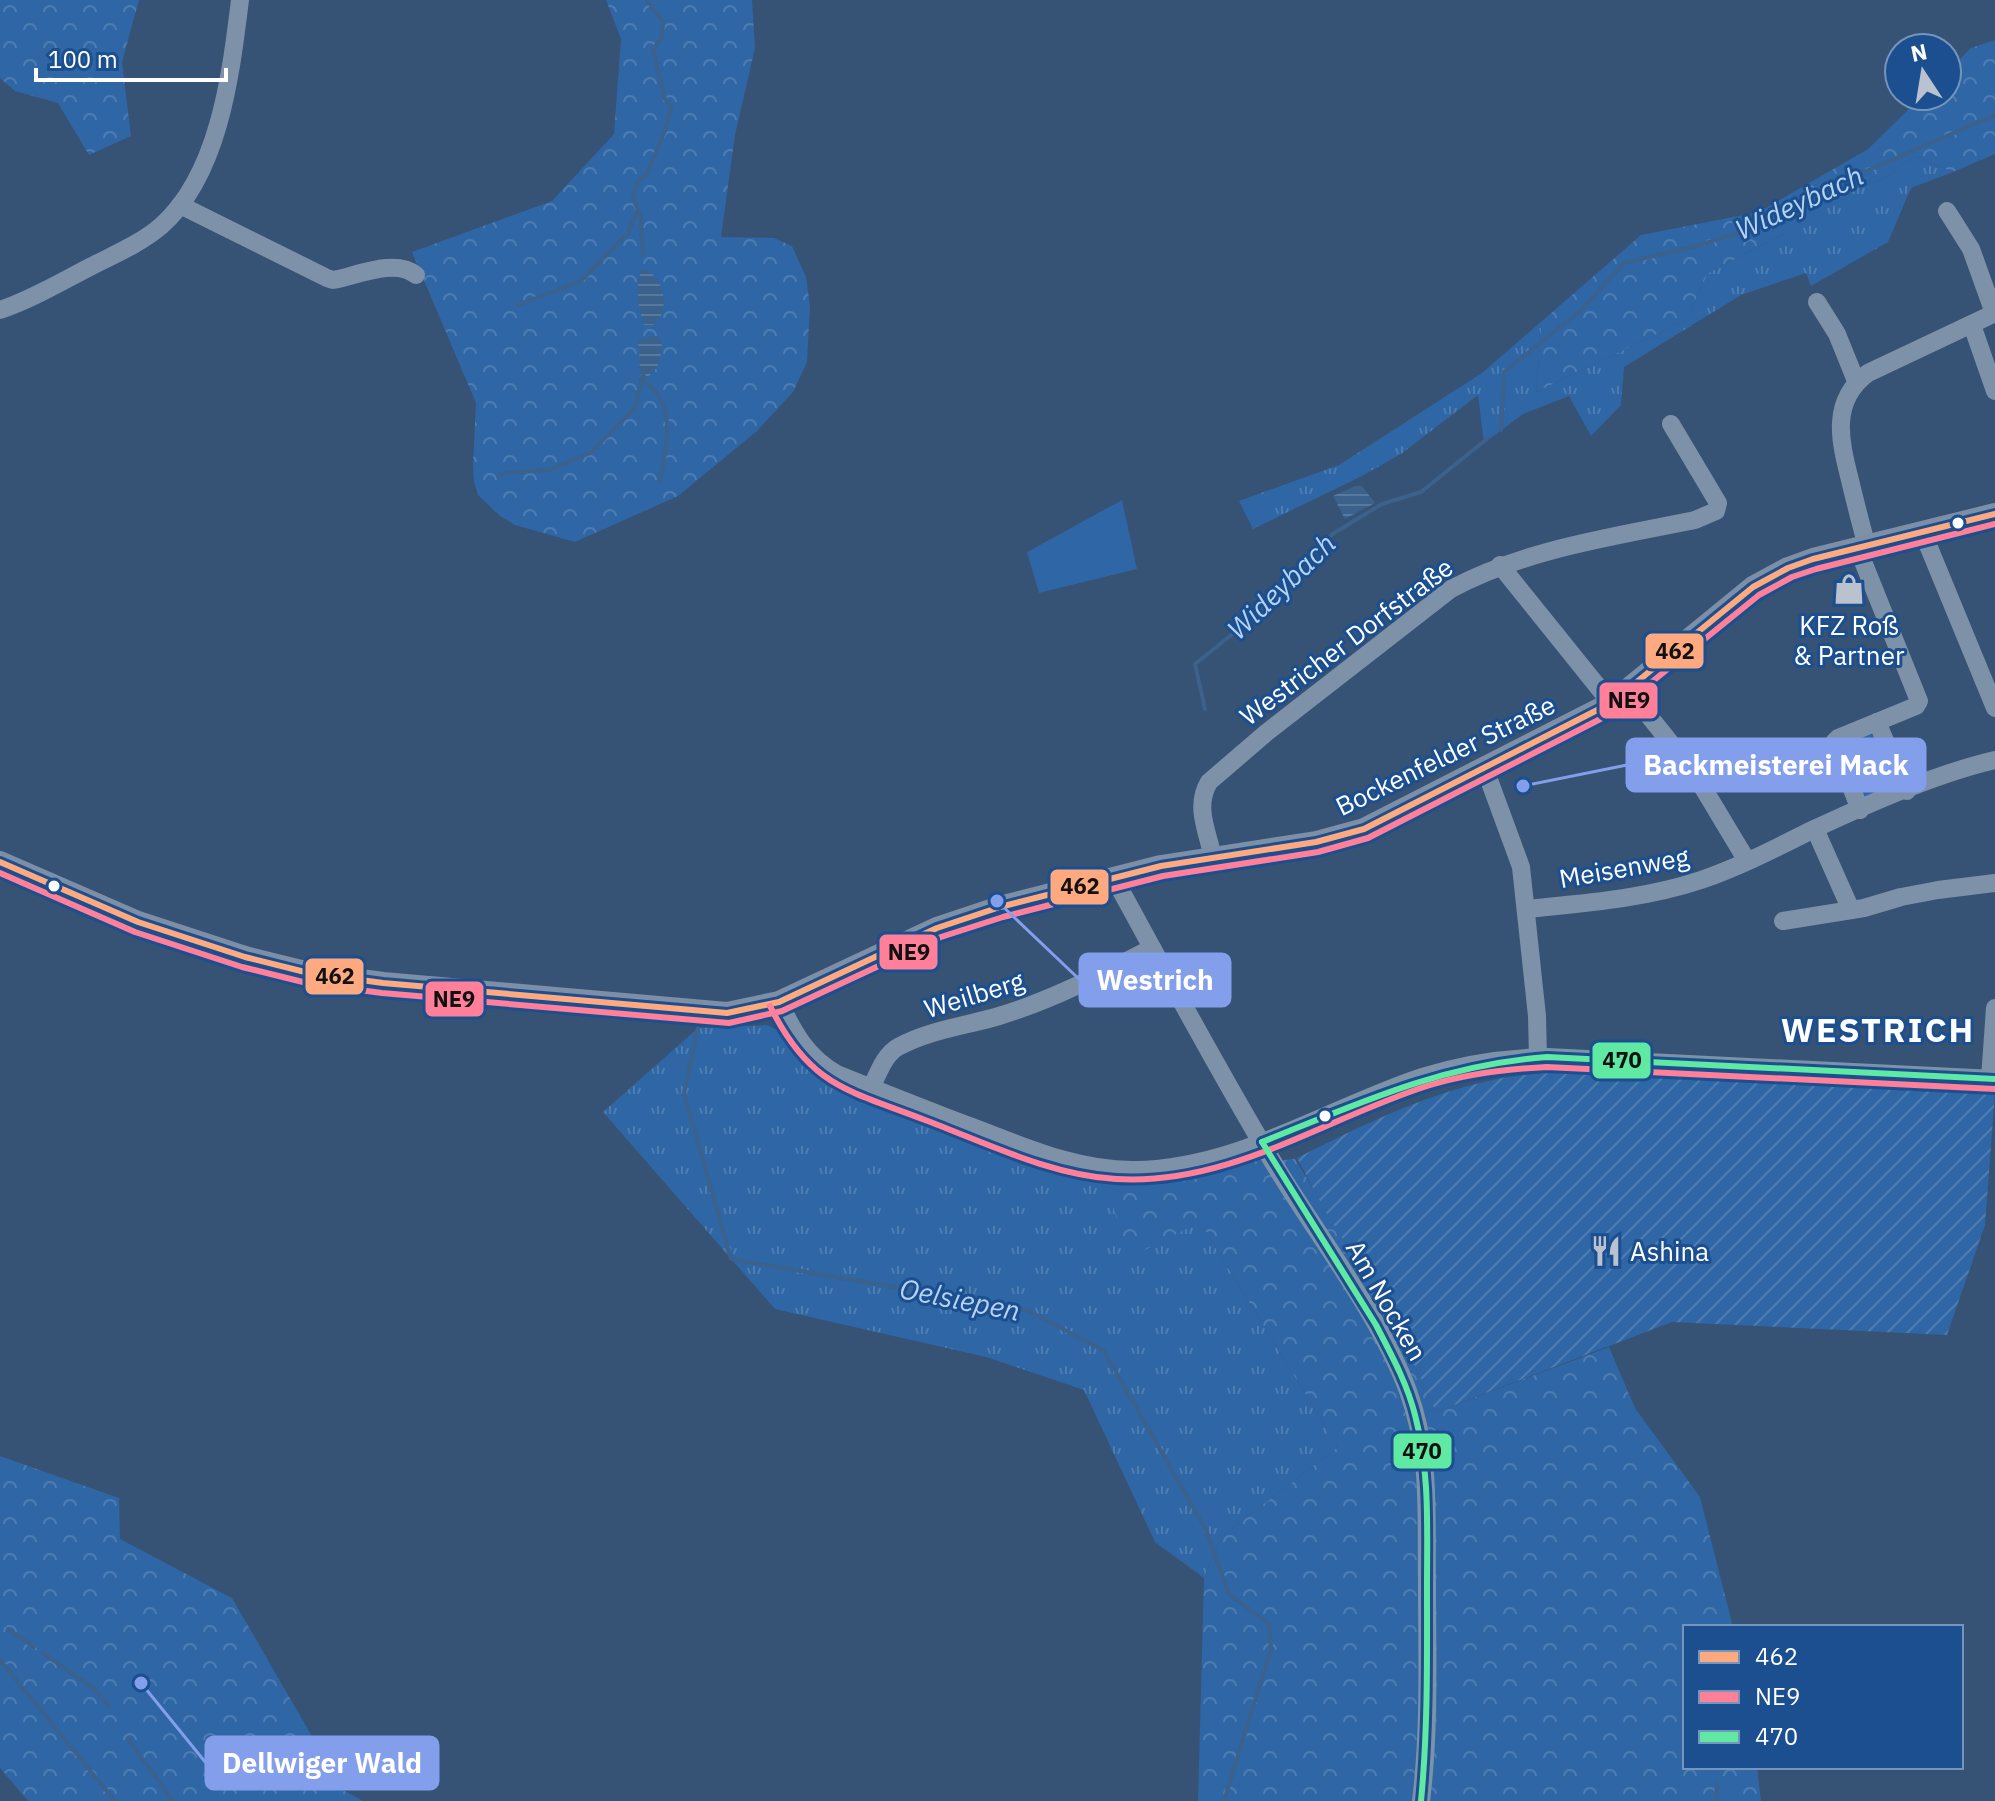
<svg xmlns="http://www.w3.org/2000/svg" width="1995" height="1801" font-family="'IBM Plex Sans',sans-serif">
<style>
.grass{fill:url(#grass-tufts)}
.forest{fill:url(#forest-crowns)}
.park{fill:#2f66a5}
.garden{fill:url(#garden-furrows)}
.water{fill:url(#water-rules)}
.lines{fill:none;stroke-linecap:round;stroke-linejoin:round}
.stream{stroke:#3b618d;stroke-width:4}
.minor{stroke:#7d92a8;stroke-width:18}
.major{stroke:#7d8ea7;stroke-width:22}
.bus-1-casing{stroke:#1b4f8f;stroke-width:12}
.bus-2-casing{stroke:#1b4f8f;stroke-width:12}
.bus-3-casing{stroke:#1b4f8f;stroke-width:12}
.bus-1{stroke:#ffa980;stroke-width:6}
.bus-2{stroke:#ff8098;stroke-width:6}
.bus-3{stroke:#60e9a3;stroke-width:6}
.bus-dot{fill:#fff;stroke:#1b4f8f;stroke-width:3}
.labels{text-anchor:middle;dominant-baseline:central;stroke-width:6;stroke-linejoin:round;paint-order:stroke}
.poi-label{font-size:26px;fill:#fff;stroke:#1b4f8f}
.street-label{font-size:26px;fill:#fff;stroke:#1b4f8f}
.water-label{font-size:28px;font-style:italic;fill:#b5d3f5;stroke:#1b4f8f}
.district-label{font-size:34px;font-weight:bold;letter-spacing:2px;fill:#fff;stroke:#1b4f8f}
.leader{fill:none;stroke:#839eea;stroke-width:3}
.callout-dot{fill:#839eea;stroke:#1b4f8f;stroke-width:3}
.callout{fill:#839eea;stroke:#839eea;stroke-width:3}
.callout-label{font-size:28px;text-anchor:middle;font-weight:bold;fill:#fff}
.line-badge{stroke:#1b4f8f;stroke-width:3}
.pale-badge-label{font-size:22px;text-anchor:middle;font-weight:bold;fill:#111}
</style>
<defs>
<pattern id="grass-tufts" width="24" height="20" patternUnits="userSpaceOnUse" patternTransform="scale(2)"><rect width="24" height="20" fill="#2f66a5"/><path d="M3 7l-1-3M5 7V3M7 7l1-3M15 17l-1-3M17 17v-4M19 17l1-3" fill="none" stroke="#4e7db2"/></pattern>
<pattern id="forest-crowns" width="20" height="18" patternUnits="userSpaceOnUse" patternTransform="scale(2)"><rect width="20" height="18" fill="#2f66a5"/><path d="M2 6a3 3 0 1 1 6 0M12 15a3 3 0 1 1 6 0" fill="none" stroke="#4e7db2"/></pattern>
<pattern id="garden-furrows" width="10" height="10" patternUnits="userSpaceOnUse" patternTransform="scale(2)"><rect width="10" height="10" fill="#2f66a5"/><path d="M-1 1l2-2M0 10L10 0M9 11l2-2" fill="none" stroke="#4e7db2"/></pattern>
<pattern id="water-rules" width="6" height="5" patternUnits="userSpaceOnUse" patternTransform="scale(2)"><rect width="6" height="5" fill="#3b618d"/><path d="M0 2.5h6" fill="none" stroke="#58799e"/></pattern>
</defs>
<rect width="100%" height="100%" fill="#365274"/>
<g class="grass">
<polygon points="1914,156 1953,172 1911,188 1888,242 1811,286 1806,273 1741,295 1624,367 1621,405 1591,436 1569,396 1523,414 1484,443 1478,395 1401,454 1360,477 1253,529 1239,501 1339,465 1482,373 1542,321 1536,392 1686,320 1708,273 1787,232 1821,202 1887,177"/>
<polygon points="767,1025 797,1040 819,1064 1101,1168 1200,1222 1338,1447 1221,1537 1204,1578 1155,1542 1084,1390 986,1357 775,1309 603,1112 698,1028"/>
</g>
<g class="forest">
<polygon points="0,0 139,0 122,62 131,136 89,155 58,103 15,91 0,78"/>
<polygon points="606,0 752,0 755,48 735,135 721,237 774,238 792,246 806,277 810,306 807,362 793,392 757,431 678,496 575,542 515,525 500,516 478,495 474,482 473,464 476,403 412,252 552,201 614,134 621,39"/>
<polygon points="1995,40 1995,154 1953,172 1914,156 1887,177 1821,202 1787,232 1708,273 1686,320 1536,392 1542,321 1641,235 1759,212 1868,149 1922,96 1947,96 1947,72 1971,48"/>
<polygon points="1262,1142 1273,1161 1295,1159 1391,1314 1436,1412 1609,1347 1635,1408 1700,1497 1733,1627 1685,1627 1685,1767 1757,1767 1761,1801 1198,1801 1204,1578 1221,1537 1338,1447 1200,1222 1129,1258 1101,1168 1134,1170"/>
<polygon points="0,1456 119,1498 120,1539 232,1598 343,1790 363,1801 28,1801 0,1768"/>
</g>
<g class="park">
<polygon points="1122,500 1137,569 1039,593 1027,552"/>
<polygon points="1870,734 1874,736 1894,786 1864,798 1844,748 1846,744"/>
</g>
<path class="garden" d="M1563,1071L1995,1093L1985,1225L1947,1335L1672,1322L1436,1412L1391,1314L1328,1216L1297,1158C1358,1127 1421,1096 1488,1081C1512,1075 1538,1074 1563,1071Z"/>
<g class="water">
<path d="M645,270C665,276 671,314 653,325H644C638,309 635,288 641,271Z"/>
<path d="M657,336L661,339C663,354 660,370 646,378L641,376C639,368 640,353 638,342L641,339Z"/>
<polygon points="1355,486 1362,486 1375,503 1345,519 1333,496"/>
</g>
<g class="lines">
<g class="stream">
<polyline points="643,255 641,218 633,197 638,181 647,174 666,128 671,106 665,99 653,50 662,37 663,22 647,0"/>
<polyline points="518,305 581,281 628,233 637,212"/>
<path d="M641,380C679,399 666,448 660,482"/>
<polyline points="1501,430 1504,372 1580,311 1624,263 1696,246 1751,229 1848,179 1995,115"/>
<polyline points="498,476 506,473 549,470 590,453 635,408 644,372"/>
<polyline points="1205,709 1195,664 1270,604 1284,582 1334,533 1382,504 1421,492 1488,438"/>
<polyline points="698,1028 684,1093 731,1259 1027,1310 1104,1351 1206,1530 1229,1594 1269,1624 1271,1649 1224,1801"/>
<polyline points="8,1629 34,1647"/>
<polyline points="43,1653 93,1688 109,1706"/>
<polyline points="0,1660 115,1801"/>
<polyline points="128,1739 173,1801"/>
<polyline points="1716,1801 1717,1784"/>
</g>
<g class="minor">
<path d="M180,205L327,278L333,280C356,276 395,258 416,275"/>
<polyline points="1947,211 1971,249 1994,313"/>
<polyline points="1817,302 1837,334 1856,381"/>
<path d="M0,310C30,300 59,283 88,268C113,255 140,244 161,226C220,174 231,72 240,0"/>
<polyline points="1972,325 1995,391"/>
<polyline points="1923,533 1995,708"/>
<path d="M1867,547C1861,524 1855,502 1850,480C1840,441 1830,401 1868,373L1995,313"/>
<polyline points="1858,549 1919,701 1916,706 1838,738 1834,742 1860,810"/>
<polyline points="1500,565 1611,703"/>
<polyline points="1629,691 1693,771 1747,861"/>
<polyline points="1877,722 1907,791"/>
<polyline points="1485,769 1521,867 1537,1016 1538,1057"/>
<polyline points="1815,829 1851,910"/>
<path d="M1213,858C1208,832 1194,807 1209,782L1266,733L1451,589C1526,549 1612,537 1695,520L1716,511L1718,503L1671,424"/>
<path d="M1116,876L1119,887C1169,979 1219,1072 1273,1162C1316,1234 1379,1313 1408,1391C1431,1452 1426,1519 1427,1583C1427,1656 1430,1728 1421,1801"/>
<path d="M1526,909C1585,903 1644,899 1701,880C1739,867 1776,848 1812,830C1868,804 1935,774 1995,760"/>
<polyline points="1783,921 1864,908 1901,897 1938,890 1995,883"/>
<path d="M779,1002C794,1033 807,1057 837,1074C882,1092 927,1110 972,1127C1025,1147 1078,1171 1135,1170C1239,1168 1326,1109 1422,1077C1463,1064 1505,1058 1547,1057L1995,1079"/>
<polyline points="1990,1079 1995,1008"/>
<path d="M871,1088C878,1074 884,1055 898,1047C929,1030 965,1026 999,1016C1052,1000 1102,974 1152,948"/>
</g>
<polyline class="major" points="0,862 138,922 245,957 309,973 383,983 727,1013 779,1002 937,928 1000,907 1161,866 1316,842 1364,829 1611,703 1753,587 1788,568 1813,559 1995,514"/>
<defs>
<polyline id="bus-1" points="0,862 138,922 245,957 309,973 383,983 727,1013 779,1002 937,928 1000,907 1161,866 1316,842 1364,829 1611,703 1753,587 1788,568 1813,559 1995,514"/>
<g id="bus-2">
<polyline points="0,873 135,932 242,967 307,983 382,993 729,1023 782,1011 941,937 1003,917 1163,876 1318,852 1368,838 1616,711 1759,595 1792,577 1816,569 1995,524"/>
<path d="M770,1006C810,1087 848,1090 925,1120C986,1143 1050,1175 1116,1179C1229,1186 1324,1119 1427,1086C1466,1074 1506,1069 1547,1067L1995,1089"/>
</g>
<g id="bus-3">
<path d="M1262,1142C1359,1103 1441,1065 1547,1057L1995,1079"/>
<path d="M1262,1142L1376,1325C1391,1354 1407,1383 1415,1415C1430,1471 1427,1529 1427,1586C1427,1658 1428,1729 1421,1801"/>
</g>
</defs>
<use href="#bus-1" class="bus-1-casing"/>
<use href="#bus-2" class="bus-2-casing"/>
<use href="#bus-3" class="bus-3-casing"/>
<use href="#bus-1" class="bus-1"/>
<use href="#bus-2" class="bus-2"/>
<use href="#bus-3" class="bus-3"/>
</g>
<defs>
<symbol id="shop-bare" viewBox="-9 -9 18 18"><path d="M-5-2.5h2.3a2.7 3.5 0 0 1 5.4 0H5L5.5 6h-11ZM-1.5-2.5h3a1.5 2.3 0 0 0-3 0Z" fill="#b9c2ce" stroke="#1b4f8f" stroke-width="2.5" paint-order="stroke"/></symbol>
<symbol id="restaurant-bare" viewBox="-9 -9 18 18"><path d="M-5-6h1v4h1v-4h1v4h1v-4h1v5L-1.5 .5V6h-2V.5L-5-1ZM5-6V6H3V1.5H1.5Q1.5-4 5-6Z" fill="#b9c2ce" stroke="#1b4f8f" stroke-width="2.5" paint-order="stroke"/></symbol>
</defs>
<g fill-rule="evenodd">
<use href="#shop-bare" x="1827" y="567" width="44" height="44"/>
<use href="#restaurant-bare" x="1584" y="1229" width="44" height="44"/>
</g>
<g class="bus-dot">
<circle cx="1958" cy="523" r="7"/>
<circle cx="54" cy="886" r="7"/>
<circle cx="1325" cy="1116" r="7"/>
</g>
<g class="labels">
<g class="poi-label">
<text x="1849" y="625">KFZ Roß<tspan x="1849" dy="30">&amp; Partner</tspan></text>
<text x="1630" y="1251" text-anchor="start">Ashina</text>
</g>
<g class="street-label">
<text transform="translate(1346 641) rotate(-37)">Westricher Dorfstraße</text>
<text transform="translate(1445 755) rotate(-26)">Bockenfelder Straße</text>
<text transform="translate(1624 867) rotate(-10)">Meisenweg</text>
<text transform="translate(974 994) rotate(-17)">Weilberg</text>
<text transform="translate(1387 1300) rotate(60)">Am Nocken</text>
</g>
<g class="water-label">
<text transform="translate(1799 202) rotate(-25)">Wideybach</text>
<text transform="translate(1281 586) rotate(-44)">Wideybach</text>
<text transform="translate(960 1299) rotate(11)">Oelsiepen</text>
</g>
<g class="district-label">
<text x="1878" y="1029">WESTRICH</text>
</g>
</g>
<path class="leader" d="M1523 786L1627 765M997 901L1080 980M141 1683L206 1763"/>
<g class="callout-dot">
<circle cx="1523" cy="786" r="8"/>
<circle cx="997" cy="901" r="8"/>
<circle cx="141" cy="1683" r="8"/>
</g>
<g class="callout">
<rect x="1627" y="739" width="298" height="52" rx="8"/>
<rect x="1080" y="954" width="150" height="52" rx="8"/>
<rect x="206" y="1737" width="232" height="52" rx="8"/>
</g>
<g class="callout-label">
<text x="1776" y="775">Backmeisterei Mack</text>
<text x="1155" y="990">Westrich</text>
<text x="322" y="1773">Dellwiger Wald</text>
</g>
<g class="line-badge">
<rect x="1644" y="632" width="61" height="38" rx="8" fill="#ffa980"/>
<rect x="1598" y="681" width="61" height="39" rx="8" fill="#ff8098"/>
<rect x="1049" y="868" width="61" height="38" rx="8" fill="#ffa980"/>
<rect x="878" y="933" width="61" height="38" rx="8" fill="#ff8098"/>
<rect x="304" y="957" width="61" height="39" rx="8" fill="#ffa980"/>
<rect x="424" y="980" width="61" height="38" rx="8" fill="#ff8098"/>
<rect x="1591" y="1041" width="61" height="39" rx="8" fill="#60e9a3"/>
<rect x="1392" y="1432" width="61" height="38" rx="8" fill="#60e9a3"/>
</g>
<g class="pale-badge-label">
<text x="1675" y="659">462</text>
<text x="1629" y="708">NE9</text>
<text x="1080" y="894">462</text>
<text x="909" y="960">NE9</text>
<text x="335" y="984">462</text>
<text x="454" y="1007">NE9</text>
<text x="1622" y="1068">470</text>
<text x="1422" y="1459">470</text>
</g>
<rect x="1683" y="1625" width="280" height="144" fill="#1b4f8f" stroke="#7695bc" stroke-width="2"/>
<rect x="1699" y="1651" width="40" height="12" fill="#ffa980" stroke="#7695bc" stroke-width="2"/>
<text x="1755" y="1665" font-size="24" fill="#ffffff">462</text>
<rect x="1699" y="1691" width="40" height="12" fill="#ff8098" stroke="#7695bc" stroke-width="2"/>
<text x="1755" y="1705" font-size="24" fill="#ffffff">NE9</text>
<rect x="1699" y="1731" width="40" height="12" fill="#60e9a3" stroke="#7695bc" stroke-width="2"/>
<text x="1755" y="1745" font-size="24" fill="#ffffff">470</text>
<g transform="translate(1923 72) rotate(348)"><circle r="38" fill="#1b4f8f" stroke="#7695bc" stroke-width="2"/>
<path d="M0-6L14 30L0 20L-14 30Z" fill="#b9c2ce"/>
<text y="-12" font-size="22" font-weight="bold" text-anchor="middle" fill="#ffffff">N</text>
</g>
<path d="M36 68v12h190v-12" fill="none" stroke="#ffffff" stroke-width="4"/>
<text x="48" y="68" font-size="24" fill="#ffffff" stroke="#1b4f8f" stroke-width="6" paint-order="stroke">100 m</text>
</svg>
